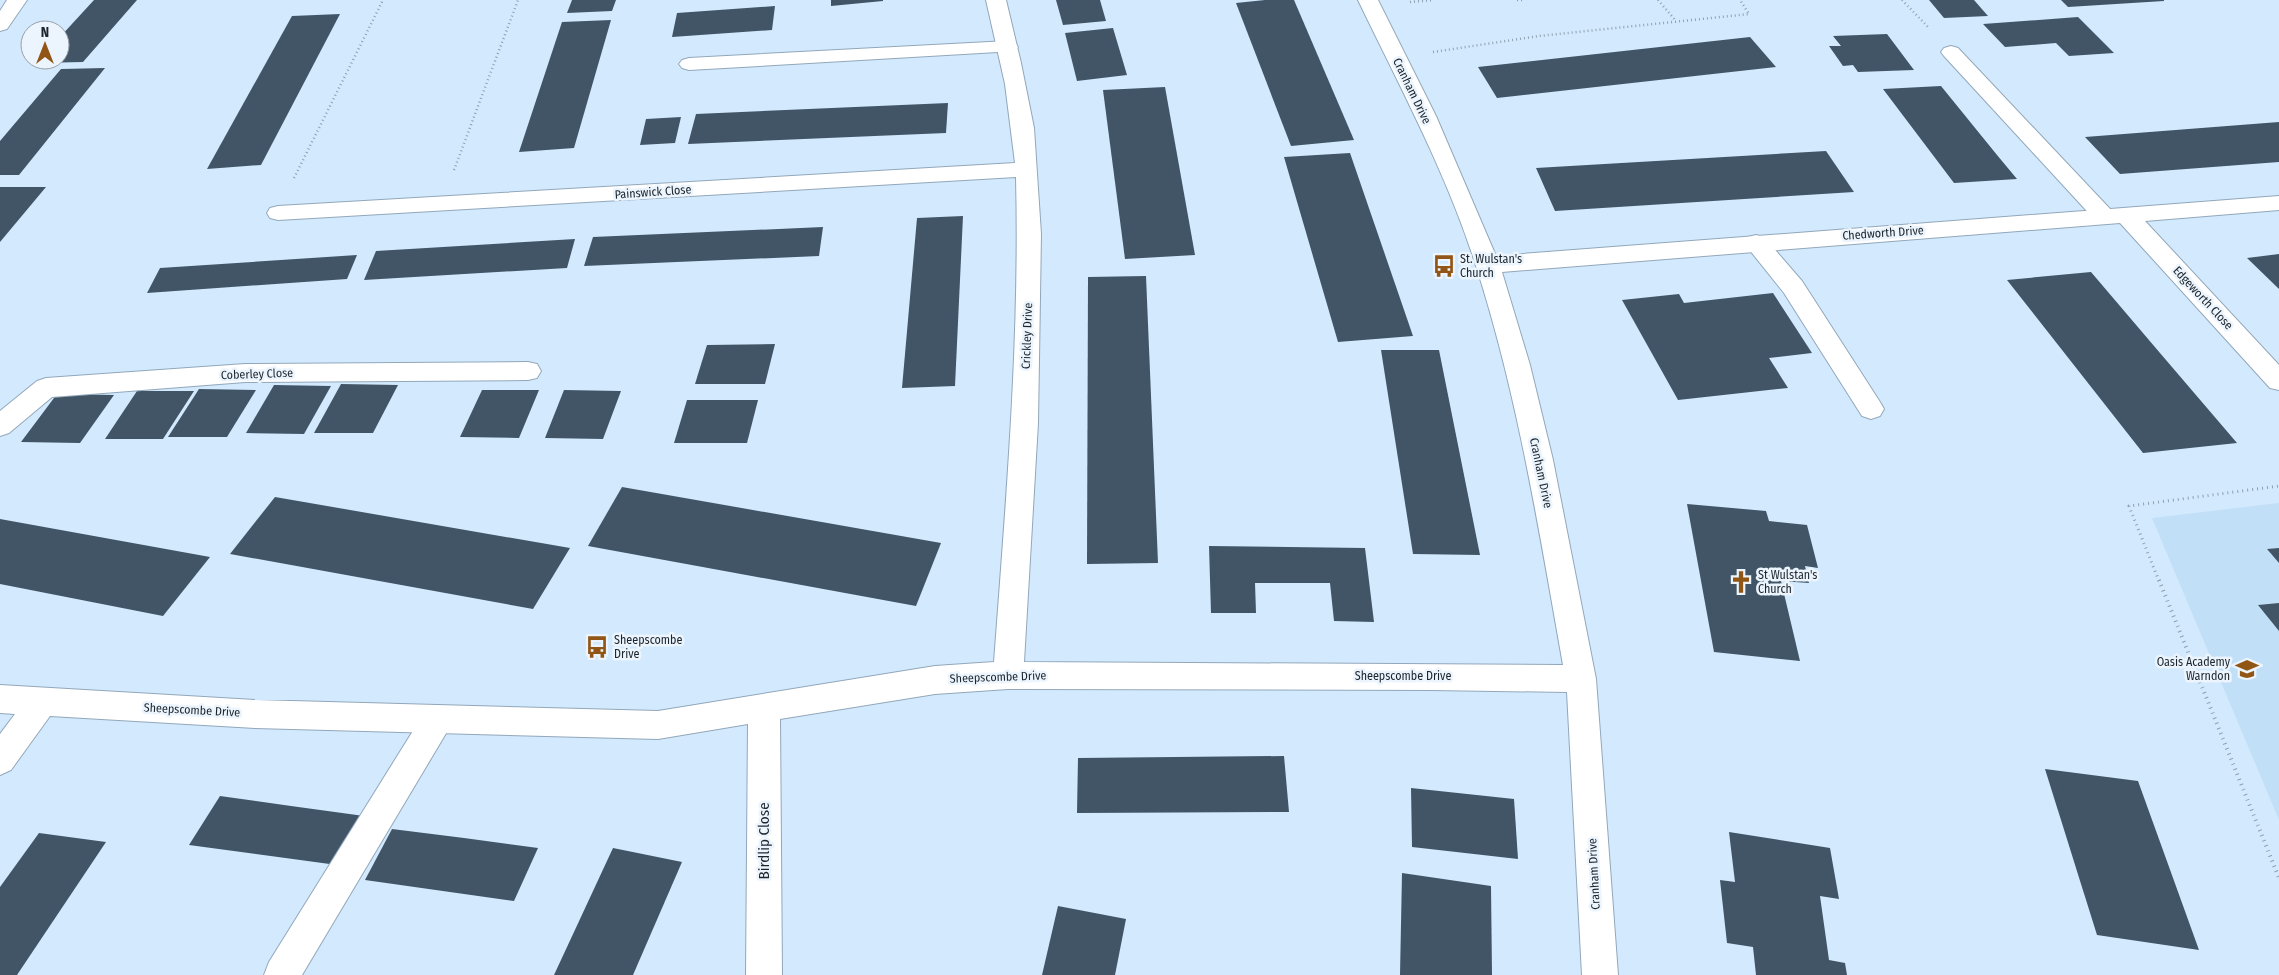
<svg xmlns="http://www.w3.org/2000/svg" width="2279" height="975" font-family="'Fira Sans Condensed',sans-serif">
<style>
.built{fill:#c2dff8}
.building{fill:#415566}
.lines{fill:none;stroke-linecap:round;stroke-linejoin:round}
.lane-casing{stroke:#92a7ba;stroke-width:2}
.street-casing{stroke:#92a7ba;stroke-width:2}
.path-far2{stroke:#8fa0af;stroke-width:2.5;stroke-dasharray:1 3;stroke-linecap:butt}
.path-far1{stroke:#8fa0af;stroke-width:3;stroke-dasharray:1 4;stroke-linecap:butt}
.path{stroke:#8fa0af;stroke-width:4;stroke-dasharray:1 4.5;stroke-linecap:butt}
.lane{fill:#fff;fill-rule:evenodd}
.street{fill:#fff;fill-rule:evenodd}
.labels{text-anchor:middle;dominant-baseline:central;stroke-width:5;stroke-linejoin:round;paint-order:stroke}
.street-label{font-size:12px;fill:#1c242c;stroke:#ecf5fd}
.poi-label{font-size:12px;fill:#1c242c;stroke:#ecf5fd;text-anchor:start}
.near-street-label{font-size:15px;fill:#1c242c;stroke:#ecf5fd}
</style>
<rect width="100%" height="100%" fill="#d3eafe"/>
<polygon class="built" points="2279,503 2279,820 2152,518"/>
<g class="building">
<polygon points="94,0 137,0 83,62 37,63 40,60 60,60 60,37"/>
<polygon points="572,0 616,0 612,11 567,13"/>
<polygon points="831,0 883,0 883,1 831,6"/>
<polygon points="1056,0 1100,0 1106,21 1063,25"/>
<polygon points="1265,0 1294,0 1354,140 1291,146 1236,3"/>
<polygon points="1929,0 1974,0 1988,16 1944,18"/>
<polygon points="2061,0 2164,0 2164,1 2068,7"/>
<polygon points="775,6 772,30 672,37 677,13"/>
<polygon points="340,14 261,165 207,169 292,16"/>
<polygon points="2078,17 2114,53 2069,56 2056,43 2005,47 1983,24"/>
<polygon points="611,20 574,148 519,152 562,22"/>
<polygon points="1113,28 1127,75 1077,81 1065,33"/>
<polygon points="1887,34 1914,70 1858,72 1853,65 1843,66 1829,46 1841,46 1833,36"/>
<polygon points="1750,37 1776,67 1497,98 1478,67"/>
<polygon points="105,68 19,175 0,175 0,141 61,69"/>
<polygon points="1941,86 1997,155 2017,179 1954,183 1883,89"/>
<polygon points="1165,87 1195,255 1125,259 1103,90"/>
<polygon points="948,103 946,133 688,144 696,114"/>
<polygon points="681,117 675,143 640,145 646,119"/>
<polygon points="2279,122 2279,162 2120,174 2085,137"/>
<polygon points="1826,151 1854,192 1555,211 1536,168"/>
<polygon points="1350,153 1413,336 1338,342 1284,157"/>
<polygon points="0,187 46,187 0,242"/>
<polygon points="963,216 955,386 902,388 917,218"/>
<polygon points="823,227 819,256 584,266 593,237"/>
<polygon points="575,239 567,268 364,280 376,251"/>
<polygon points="2279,254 2279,289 2247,258"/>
<polygon points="357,255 347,279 147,293 160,268"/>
<polygon points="2091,272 2160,353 2237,443 2143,453 2007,280"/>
<polygon points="1146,276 1158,563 1087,564 1088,277"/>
<polygon points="1773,293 1812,353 1769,358 1788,388 1678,400 1622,300 1679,294 1684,303"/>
<polygon points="775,344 765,384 695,384 707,345"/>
<polygon points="1381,350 1439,350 1480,555 1413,554"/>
<polygon points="341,384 398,385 373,433 314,433"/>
<polygon points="274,385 331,386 304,434 246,433"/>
<polygon points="199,389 256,390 227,437 168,437"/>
<polygon points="482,390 539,390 519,438 460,437"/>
<polygon points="564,390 621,391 603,439 545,438"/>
<polygon points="137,391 194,391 163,439 105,439"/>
<polygon points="57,394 114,395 80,443 21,442"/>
<polygon points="687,400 758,400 747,443 674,443"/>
<polygon points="622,487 941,543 916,606 588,546"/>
<polygon points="275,497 570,548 533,609 230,554"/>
<polygon points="1687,504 1766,511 1769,521 1807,525 1818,568 1805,566 1809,583 1781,581 1800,661 1714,652"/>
<polygon points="0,519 210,557 163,616 0,584"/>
<polygon points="1209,546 1365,548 1374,622 1334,621 1330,583 1255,583 1256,613 1211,613"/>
<polygon points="2279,548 2279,563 2267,549"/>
<polygon points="2279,603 2279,631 2258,605"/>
<polygon points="1284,756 1289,812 1077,813 1078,758"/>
<polygon points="2045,769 2138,781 2199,950 2097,935"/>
<polygon points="1411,788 1514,799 1518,859 1412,847"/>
<polygon points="220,796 291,806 364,816 337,865 189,845"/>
<polygon points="392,829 464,838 538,848 514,901 365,880"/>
<polygon points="1729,832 1830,848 1839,899 1820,896 1829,960 1845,963 1847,975 1756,975 1753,947 1727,943 1720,880 1735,882"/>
<polygon points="39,833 106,842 17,975 0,975 0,887"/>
<polygon points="613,848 682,862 633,975 554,975"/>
<polygon points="1402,873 1491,886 1492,975 1400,975"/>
<polygon points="1058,906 1126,919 1115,975 1042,975"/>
</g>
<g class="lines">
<defs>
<g id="lane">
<polygon points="1008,41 1015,43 1018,47 1015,51 689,70 682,68 679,64 682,60 689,58"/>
<polygon points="1951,46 1958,48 2112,211 2115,216 2112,221 2104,223 2096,221 1944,56 1941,52 1944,48"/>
<polygon points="1756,235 1764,237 1802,281 1880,402 1884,409 1880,416 1871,419 1862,416 1784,293 1744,243 1748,237"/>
<polygon points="437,706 448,710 453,720 448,730 302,975 264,975 269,962 426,710"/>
</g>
<g id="street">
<polygon points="7,0 27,0 7,29 0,31 0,11"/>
<path d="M986,0H1006L1021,63L1034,128L1041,234L1038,423L1024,662L1563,665C1539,531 1518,396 1476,266C1447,174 1400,87 1358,0H1378L1436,116L1496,256L2279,196V210L2145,221L2279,365V390L2270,388L2120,223L1502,272L1530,365L1553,460L1596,679L1618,975H1582L1567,692L1432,690L1008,689L935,694L780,719L782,975H746L748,724L658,739L255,728L50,716L11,770L0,775V734L15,714L0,713V685L255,700L658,711L935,666L994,662C1006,501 1020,339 1016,177L278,220L270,218L267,213L270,208L278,206L1015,163L1005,84Z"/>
<polygon points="528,362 537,364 541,371 537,378 528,380 245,382 52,397 9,433 0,436 0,411 37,381 46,378 245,364"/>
</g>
</defs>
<use href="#lane" class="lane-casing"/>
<use href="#street" class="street-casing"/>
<g class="path-far2">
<polyline points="1517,0 1524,0"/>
<polyline points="1658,0 1676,21"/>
<polyline points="1902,0 1929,28"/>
<polyline points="1410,2 1434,0"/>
<polyline points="1433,52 1539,36 1749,14 1740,0"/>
<polyline points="454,170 518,0"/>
<polyline points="294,178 383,0"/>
</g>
<polyline class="path-far1" points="2159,581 2129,506 2279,486"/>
<polyline class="path" points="2159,580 2279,878"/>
<use href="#lane" class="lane"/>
<use href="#street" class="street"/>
</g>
<defs>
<symbol id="bus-bare" viewBox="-9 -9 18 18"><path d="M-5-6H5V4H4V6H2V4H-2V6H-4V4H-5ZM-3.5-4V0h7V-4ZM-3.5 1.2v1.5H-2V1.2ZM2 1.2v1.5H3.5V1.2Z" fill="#915615" stroke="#ecf5fd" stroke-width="2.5" paint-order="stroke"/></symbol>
<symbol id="church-bare" viewBox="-9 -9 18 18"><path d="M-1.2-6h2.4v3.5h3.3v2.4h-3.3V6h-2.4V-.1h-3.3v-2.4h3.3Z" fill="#915615" stroke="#ecf5fd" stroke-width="2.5" paint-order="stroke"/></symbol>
<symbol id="school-bare" viewBox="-9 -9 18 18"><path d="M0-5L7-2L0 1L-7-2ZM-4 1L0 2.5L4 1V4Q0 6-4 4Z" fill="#915615" stroke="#ecf5fd" stroke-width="2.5" paint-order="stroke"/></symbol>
</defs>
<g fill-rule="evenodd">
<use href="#bus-bare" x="1428" y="250" width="32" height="32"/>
<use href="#church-bare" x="1725" y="566" width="32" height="32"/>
<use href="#bus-bare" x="581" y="631" width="32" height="32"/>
<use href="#school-bare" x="2231" y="653" width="32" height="32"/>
</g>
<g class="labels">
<g class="street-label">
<text transform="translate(1412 91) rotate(64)">Cranham Drive</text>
<text transform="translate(653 192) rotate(-4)">Painswick Close</text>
<text transform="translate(1883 233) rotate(-4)">Chedworth Drive</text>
<text transform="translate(2203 298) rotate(47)">Edgeworth Close</text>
<text transform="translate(1027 336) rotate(-88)">Crickley Drive</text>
<text transform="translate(257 374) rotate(-2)">Coberley Close</text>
<text transform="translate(1541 473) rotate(78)">Cranham Drive</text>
<text x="1403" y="676">Sheepscombe Drive</text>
<text transform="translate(998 677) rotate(-2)">Sheepscombe Drive</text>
<text transform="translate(192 710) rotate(3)">Sheepscombe Drive</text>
<text transform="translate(1594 874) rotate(-93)">Cranham Drive</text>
</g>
<g class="poi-label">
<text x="1460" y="259">St. Wulstan's<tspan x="1460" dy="14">Church</tspan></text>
<text x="1758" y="575">St Wulstan's<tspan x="1758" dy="14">Church</tspan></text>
<text x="614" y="640">Sheepscombe<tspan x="614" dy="14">Drive</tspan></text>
<text x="2230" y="662" text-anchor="end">Oasis Academy<tspan x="2230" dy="14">Warndon</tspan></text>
</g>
<g class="near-street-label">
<text transform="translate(764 841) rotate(-90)">Birdlip Close</text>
</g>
</g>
<g transform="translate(45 45)"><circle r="24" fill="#ecf5fd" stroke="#99a1a9"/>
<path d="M0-4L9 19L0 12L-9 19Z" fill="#915615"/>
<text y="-8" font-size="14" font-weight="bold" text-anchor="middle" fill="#1c242c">N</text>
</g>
</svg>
